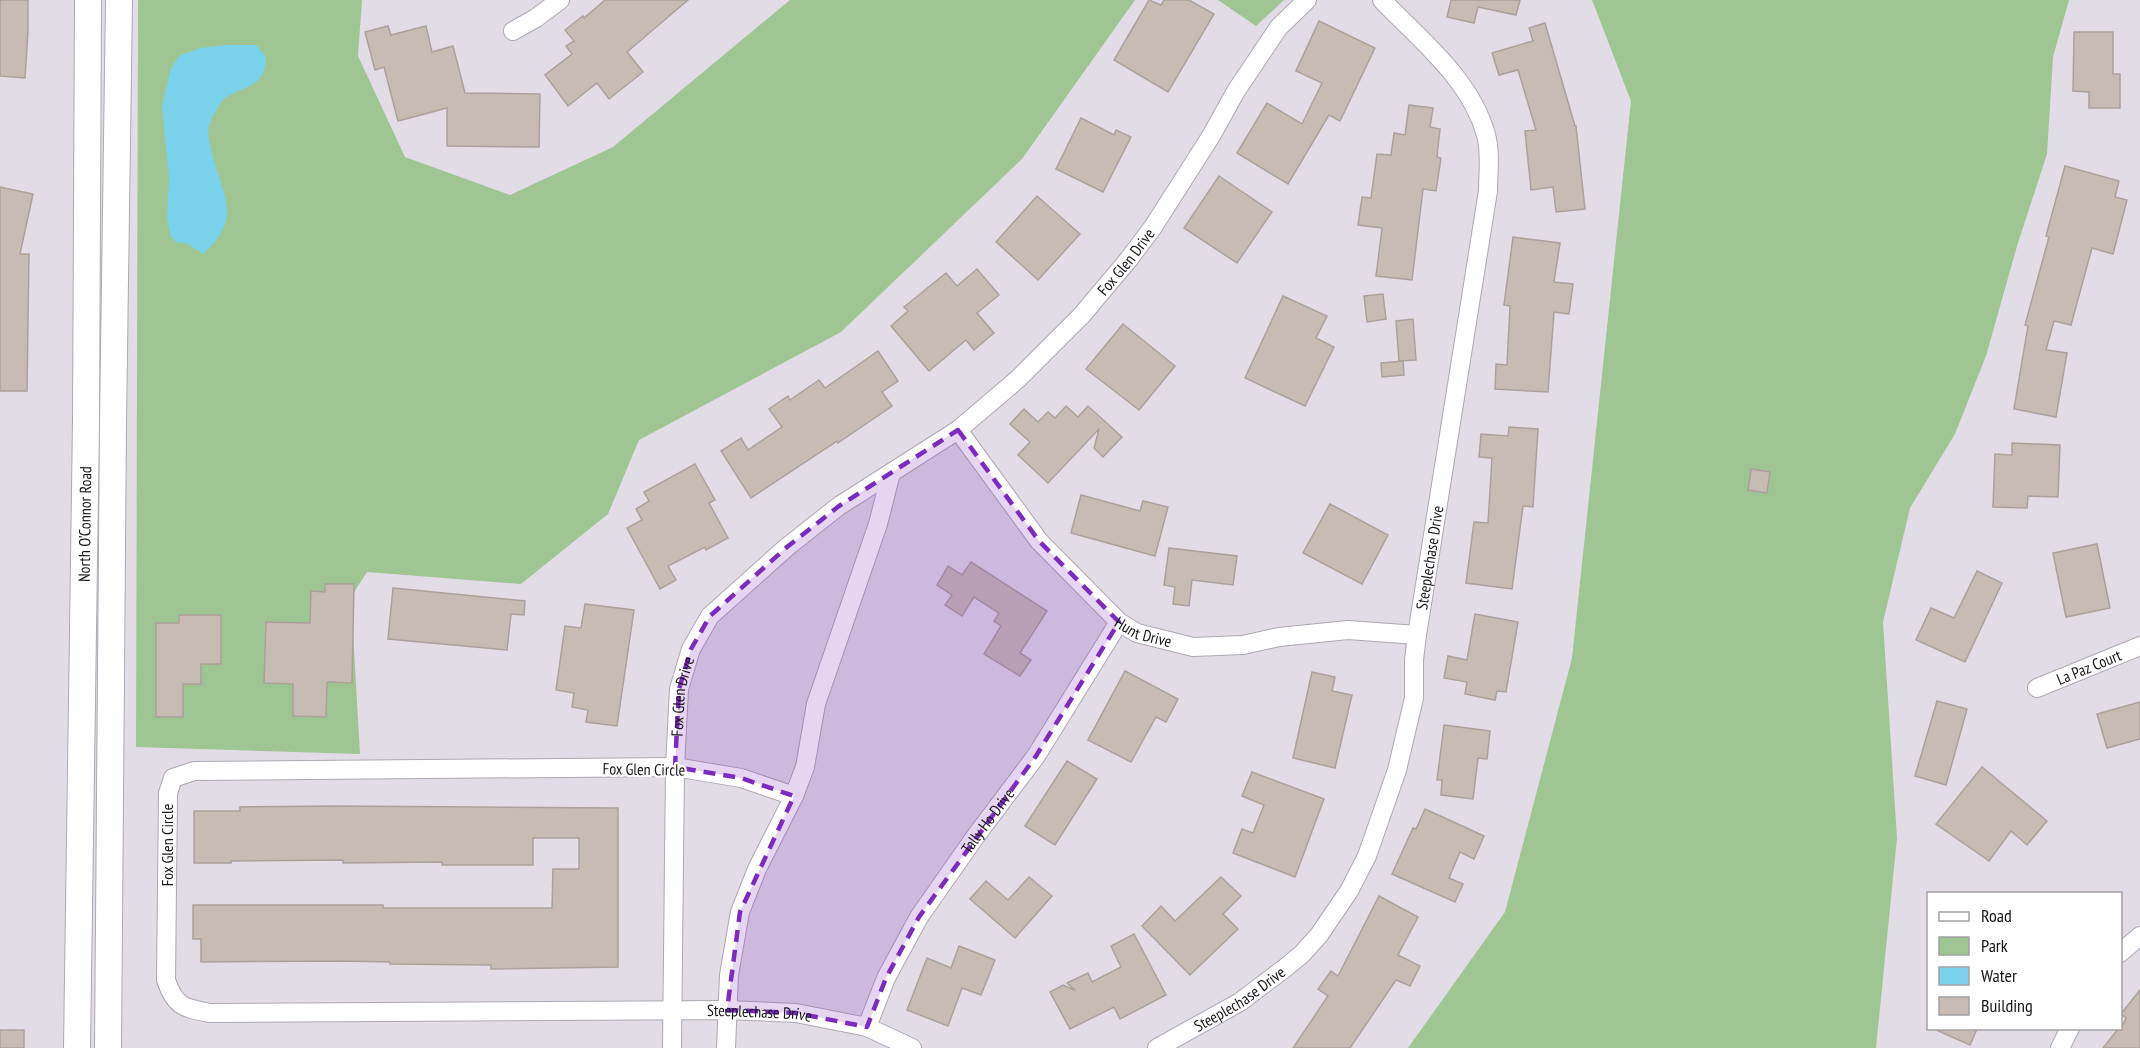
<svg xmlns="http://www.w3.org/2000/svg" width="2140" height="1048" font-family="'PT Sans Narrow',sans-serif">
<style>
.green{fill:#9fc593}
.water{fill:#7ad2ea}
.building{fill:#c6bcb4;stroke:#aca19a;stroke-width:1.5}
.lines{fill:none;stroke-linecap:round;stroke-linejoin:round}
.minor-casing{stroke:#ada8b2;stroke-width:20}
.secondary-casing{stroke:#ada8b2;stroke-width:28}
.minor{stroke:#fff;stroke-width:18}
.secondary{stroke:#fff;stroke-width:26}
.marked{fill:#7b2cbf;fill-opacity:0.2;stroke:#7b2cbf;stroke-width:4.5;stroke-dasharray:12 8;stroke-linejoin:round}
.labels{text-anchor:middle;dominant-baseline:central;stroke-width:4.5;stroke-linejoin:round;paint-order:stroke}
.street-label{font-size:16px;fill:#161418;stroke:#fff}
</style>
<rect width="100%" height="100%" fill="#e2dce7"/>
<g class="green">
<polygon points="138,0 362,0 358,56 405,157 510,195 613,147 790,0 1135,0 1022,159 841,332 639,440 608,514 521,584 367,572 351,597 360,754 136,747"/>
<polygon points="1218,0 1284,0 1256,26"/>
<polygon points="1592,0 2069,0 2053,57 2047,154 2017,246 1986,356 1955,434 1910,508 1883,622 1897,838 1876,1048 1408,1048 1505,912 1572,658 1631,101"/>
</g>
<path class="water" d="M225,45H256L266,56C265,88 248,84 225,98C220,102 211,119 209,126C207,134 210,146 212,153C223,196 243,219 203,254L188,244L176,242L171,237L167,218L169,178L162,106L171,68L179,56L200,48Z"/>
<g class="building">
<polygon points="0,0 28,0 28,31 25,78 0,76"/>
<polygon points="605,0 688,0 627,52 643,72 609,99 597,83 568,106 545,75 572,54 566,46 574,41 565,30 583,16 584,18"/>
<polygon points="1149,0 1161,5 1164,0 1189,0 1214,14 1168,92 1114,60"/>
<polygon points="1451,0 1520,0 1516,15 1478,7 1474,23 1447,17"/>
<polygon points="1319,21 1375,48 1340,121 1329,115 1288,184 1237,153 1267,103 1302,124 1322,83 1296,71"/>
<polygon points="1545,23 1575,126 1576,126 1585,209 1556,212 1553,187 1531,190 1525,131 1536,130 1518,70 1499,75 1492,53 1533,41 1529,28"/>
<polygon points="388,26 391,35 426,26 432,52 453,46 465,93 540,94 539,147 447,146 447,108 398,121 384,67 375,70 365,32"/>
<polygon points="2074,32 2113,32 2113,74 2120,74 2120,108 2089,108 2089,92 2073,91"/>
<polygon points="1409,105 1433,108 1430,127 1440,129 1437,157 1441,158 1436,191 1423,189 1412,280 1376,276 1382,228 1358,225 1362,197 1371,198 1377,154 1391,155 1394,133 1405,135"/>
<polygon points="1081,118 1114,135 1116,130 1131,137 1103,192 1056,169"/>
<polygon points="2065,166 2119,181 2115,197 2127,200 2113,254 2092,248 2071,325 2054,321 2046,350 2067,353 2056,417 2014,409 2028,326 2025,325 2049,237 2046,236"/>
<polygon points="1219,176 1272,212 1237,263 1184,228"/>
<polygon points="0,187 33,194 20,254 29,254 27,391 0,391"/>
<polygon points="1037,196 1080,234 1038,280 996,242"/>
<polygon points="1513,237 1560,243 1554,282 1573,284 1569,314 1554,312 1548,392 1495,389 1496,364 1507,365 1510,306 1504,305"/>
<polygon points="977,269 999,295 977,313 994,333 974,350 966,340 929,371 891,326 908,311 904,307 946,273 957,286"/>
<polygon points="1383,294 1386,319 1367,322 1364,296"/>
<polygon points="1283,296 1327,316 1316,338 1334,347 1305,406 1245,378"/>
<polygon points="1413,319 1416,360 1399,361 1396,321"/>
<polygon points="1123,324 1175,366 1139,410 1086,369"/>
<polygon points="878,351 898,381 882,392 892,406 838,443 837,441 751,498 721,451 741,438 748,450 782,427 769,409 788,396 790,400 819,380 825,388"/>
<polygon points="1403,361 1404,375 1382,377 1381,363"/>
<polygon points="1066,406 1078,417 1088,406 1122,437 1103,457 1094,448 1099,429 1048,483 1018,455 1030,442 1010,424 1024,409 1038,422 1048,412 1055,418"/>
<polygon points="1509,427 1538,429 1533,507 1523,506 1512,589 1466,583 1474,522 1488,523 1492,458 1479,457 1481,434 1508,436"/>
<polygon points="2012,443 2060,445 2058,497 2028,496 2027,508 1993,507 1995,454 2012,455"/>
<polygon points="695,464 715,500 709,503 728,538 706,550 705,547 668,566 676,580 660,589 627,528 642,520 636,509 649,501 644,492"/>
<polygon points="1751,469 1770,472 1767,493 1748,490"/>
<polygon points="1081,495 1140,511 1143,501 1168,507 1155,556 1071,533"/>
<polygon points="1330,504 1388,535 1362,584 1303,553"/>
<polygon points="2097,544 2110,608 2066,617 2053,553"/>
<polygon points="1169,548 1237,556 1233,585 1192,580 1189,606 1173,604 1175,587 1164,585"/>
<polygon points="971,562 1047,611 1020,653 1031,660 1020,676 984,654 1001,626 994,621 999,613 974,597 962,616 945,605 952,595 937,585 948,566 962,575"/>
<polygon points="1977,571 2002,583 1965,662 1916,640 1931,608 1954,618"/>
<polygon points="325,584 354,584 352,683 327,682 326,717 293,716 293,684 264,683 266,622 310,623 311,591 325,592"/>
<polygon points="393,588 525,601 524,615 511,614 507,650 388,639"/>
<polygon points="585,604 634,610 617,726 586,722 588,710 572,707 574,693 556,690 565,626 581,628"/>
<polygon points="1475,614 1518,622 1506,692 1497,691 1495,700 1465,694 1467,682 1444,678 1448,656 1467,660"/>
<polygon points="179,615 221,615 221,664 201,664 201,684 183,684 183,717 156,717 156,623 179,623"/>
<polygon points="1125,671 1178,699 1166,722 1156,717 1131,762 1088,740"/>
<polygon points="1312,672 1335,677 1332,691 1352,695 1335,768 1293,758"/>
<polygon points="1937,701 1967,709 1946,785 1915,776"/>
<polygon points="2140,702 2140,739 2107,748 2097,714"/>
<polygon points="1444,725 1490,731 1487,759 1478,758 1473,799 1441,795 1442,780 1437,780"/>
<polygon points="1067,761 1097,779 1055,845 1025,826"/>
<polygon points="1982,767 2047,821 2027,845 2011,831 1989,861 1936,824"/>
<polygon points="1252,772 1324,799 1295,877 1233,853 1242,829 1253,833 1264,805 1242,796"/>
<polygon points="335,806 618,808 618,967 491,969 491,965 390,964 390,962 342,961 201,962 201,939 193,939 193,905 383,905 383,908 552,908 553,869 579,869 579,838 533,838 533,865 442,865 442,862 343,863 343,860 231,861 231,863 194,863 194,811 240,811 240,807"/>
<polygon points="1425,809 1484,836 1474,859 1460,852 1449,878 1463,884 1455,902 1392,874 1413,828 1416,829"/>
<polygon points="1029,877 1052,896 1015,938 970,899 986,881 1008,900"/>
<polygon points="1221,877 1241,896 1223,914 1238,929 1190,975 1142,926 1161,906 1175,921"/>
<polygon points="1379,896 1418,917 1398,955 1420,966 1410,986 1396,980 1350,1048 1293,1048 1328,996 1318,989 1331,971 1338,976"/>
<polygon points="1134,934 1166,995 1120,1019 1114,1007 1070,1029 1050,992 1063,985 1075,990 1067,983 1088,973 1092,982 1121,967 1111,946"/>
<polygon points="959,946 995,960 981,995 962,988 948,1026 907,1010 927,958 951,968"/>
<polygon points="2140,990 2140,1048 2103,1048 2118,1029 2121,1029 2126,1018 2121,1014"/>
<polygon points="1934,1029 1977,1029 1970,1045"/>
<rect x="0" y="1030" width="24" height="18"/>
</g>
<g class="lines">
<defs>
<g id="minor">
<polyline points="513,31 536,18 560,0"/>
<path id="s1" d="M958,430L1039,541L1119,622L1137,633L1193,647L1243,645L1279,637L1348,630L1417,635"/>
<path id="s2" d="M2037,688L2140,646"/>
<path id="s3" d="M794,796L741,778L675,767L194,771L173,778L168,793L166,980C175,1007 184,1008 210,1013L727,1010L796,1013L867,1027L912,1048"/>
<polyline points="2120,953 2140,936"/>
<path id="s4" d="M867,1027L886,978L919,917L975,837L1036,756L1119,622"/>
<path id="s5" d="M672,1048L675,767L679,689L691,649L710,616L787,547L839,506L958,430L1019,378L1081,316L1129,259L1153,227L1211,136L1236,91L1279,27L1307,0"/>
<polyline points="726,1048 729,975 740,912 757,869 794,796 805,767 816,704 878,524 891,473"/>
<path id="s6" d="M1157,1048L1240,1002L1285,968L1302,954L1319,935L1349,891L1367,856L1397,770L1414,698V660L1417,635L1488,191C1488,173 1491,153 1486,135C1471,79 1420,40 1382,0"/>
<polyline points="2060,1048 2070,1028"/>
</g>
<g id="secondary">
<path id="s7" d="M77,1048L86,421L88,0"/>
<polyline points="108,1048 113,422 119,0"/>
</g>
</defs>
<use href="#minor" class="minor-casing"/>
<use href="#secondary" class="secondary-casing"/>
<use href="#minor" class="minor"/>
<use href="#secondary" class="secondary"/>
</g>
<path class="marked" d="M958,430L1039,541L1119,622L1036,756L919,917L886,978L867,1027L796,1013L727,1010L740,912L794,796L741,778L675,767L679,689L691,649L710,616L787,547L839,506Z"/>
<g class="labels">
<g class="street-label">
<text stroke="none"><textPath href="#s5" startOffset="988">Fox Glen Drive</textPath></text>
<text stroke="none"><textPath href="#s7" startOffset="524">North O'Connor Road</textPath></text>
<text stroke="none"><textPath href="#s6" startOffset="598">Steeplechase Drive</textPath></text>
<text stroke="none"><textPath href="#s1" startOffset="278">Hunt Drive</textPath></text>
<text stroke="none"><textPath href="#s2" startOffset="56">La Paz Court</textPath></text>
<text stroke="none"><textPath href="#s5" startOffset="352">Fox Glen Drive</textPath></text>
<text transform="translate(644 769) rotate(1)">Fox Glen Circle</text>
<text stroke="none"><textPath href="#s4" startOffset="240">Tally Ho Drive</textPath></text>
<text transform="translate(167 845) rotate(-90)">Fox Glen Circle</text>
<text stroke="none"><textPath href="#s6" startOffset="96">Steeplechase Drive</textPath></text>
<text stroke="none"><textPath href="#s3" startOffset="1438">Steeplechase Drive</textPath></text>
</g>
</g>
<rect x="1927" y="892" width="195" height="138" fill="#ffffff" stroke="#a2a1a3" stroke-width="1.5"/>
<rect x="1939" y="912" width="30" height="9" fill="#ffffff" stroke="#a2a1a3" stroke-width="1.5"/>
<text x="1981" y="922" font-size="18" fill="#161418">Road</text>
<rect x="1939" y="937" width="30" height="18" fill="#9fc593" stroke="#a2a1a3" stroke-width="1.5"/>
<text x="1981" y="952" font-size="18" fill="#161418">Park</text>
<rect x="1939" y="967" width="30" height="18" fill="#7ad2ea" stroke="#a2a1a3" stroke-width="1.5"/>
<text x="1981" y="982" font-size="18" fill="#161418">Water</text>
<rect x="1939" y="997" width="30" height="18" fill="#c6bcb4" stroke="#a2a1a3" stroke-width="1.5"/>
<text x="1981" y="1012" font-size="18" fill="#161418">Building</text>
</svg>
